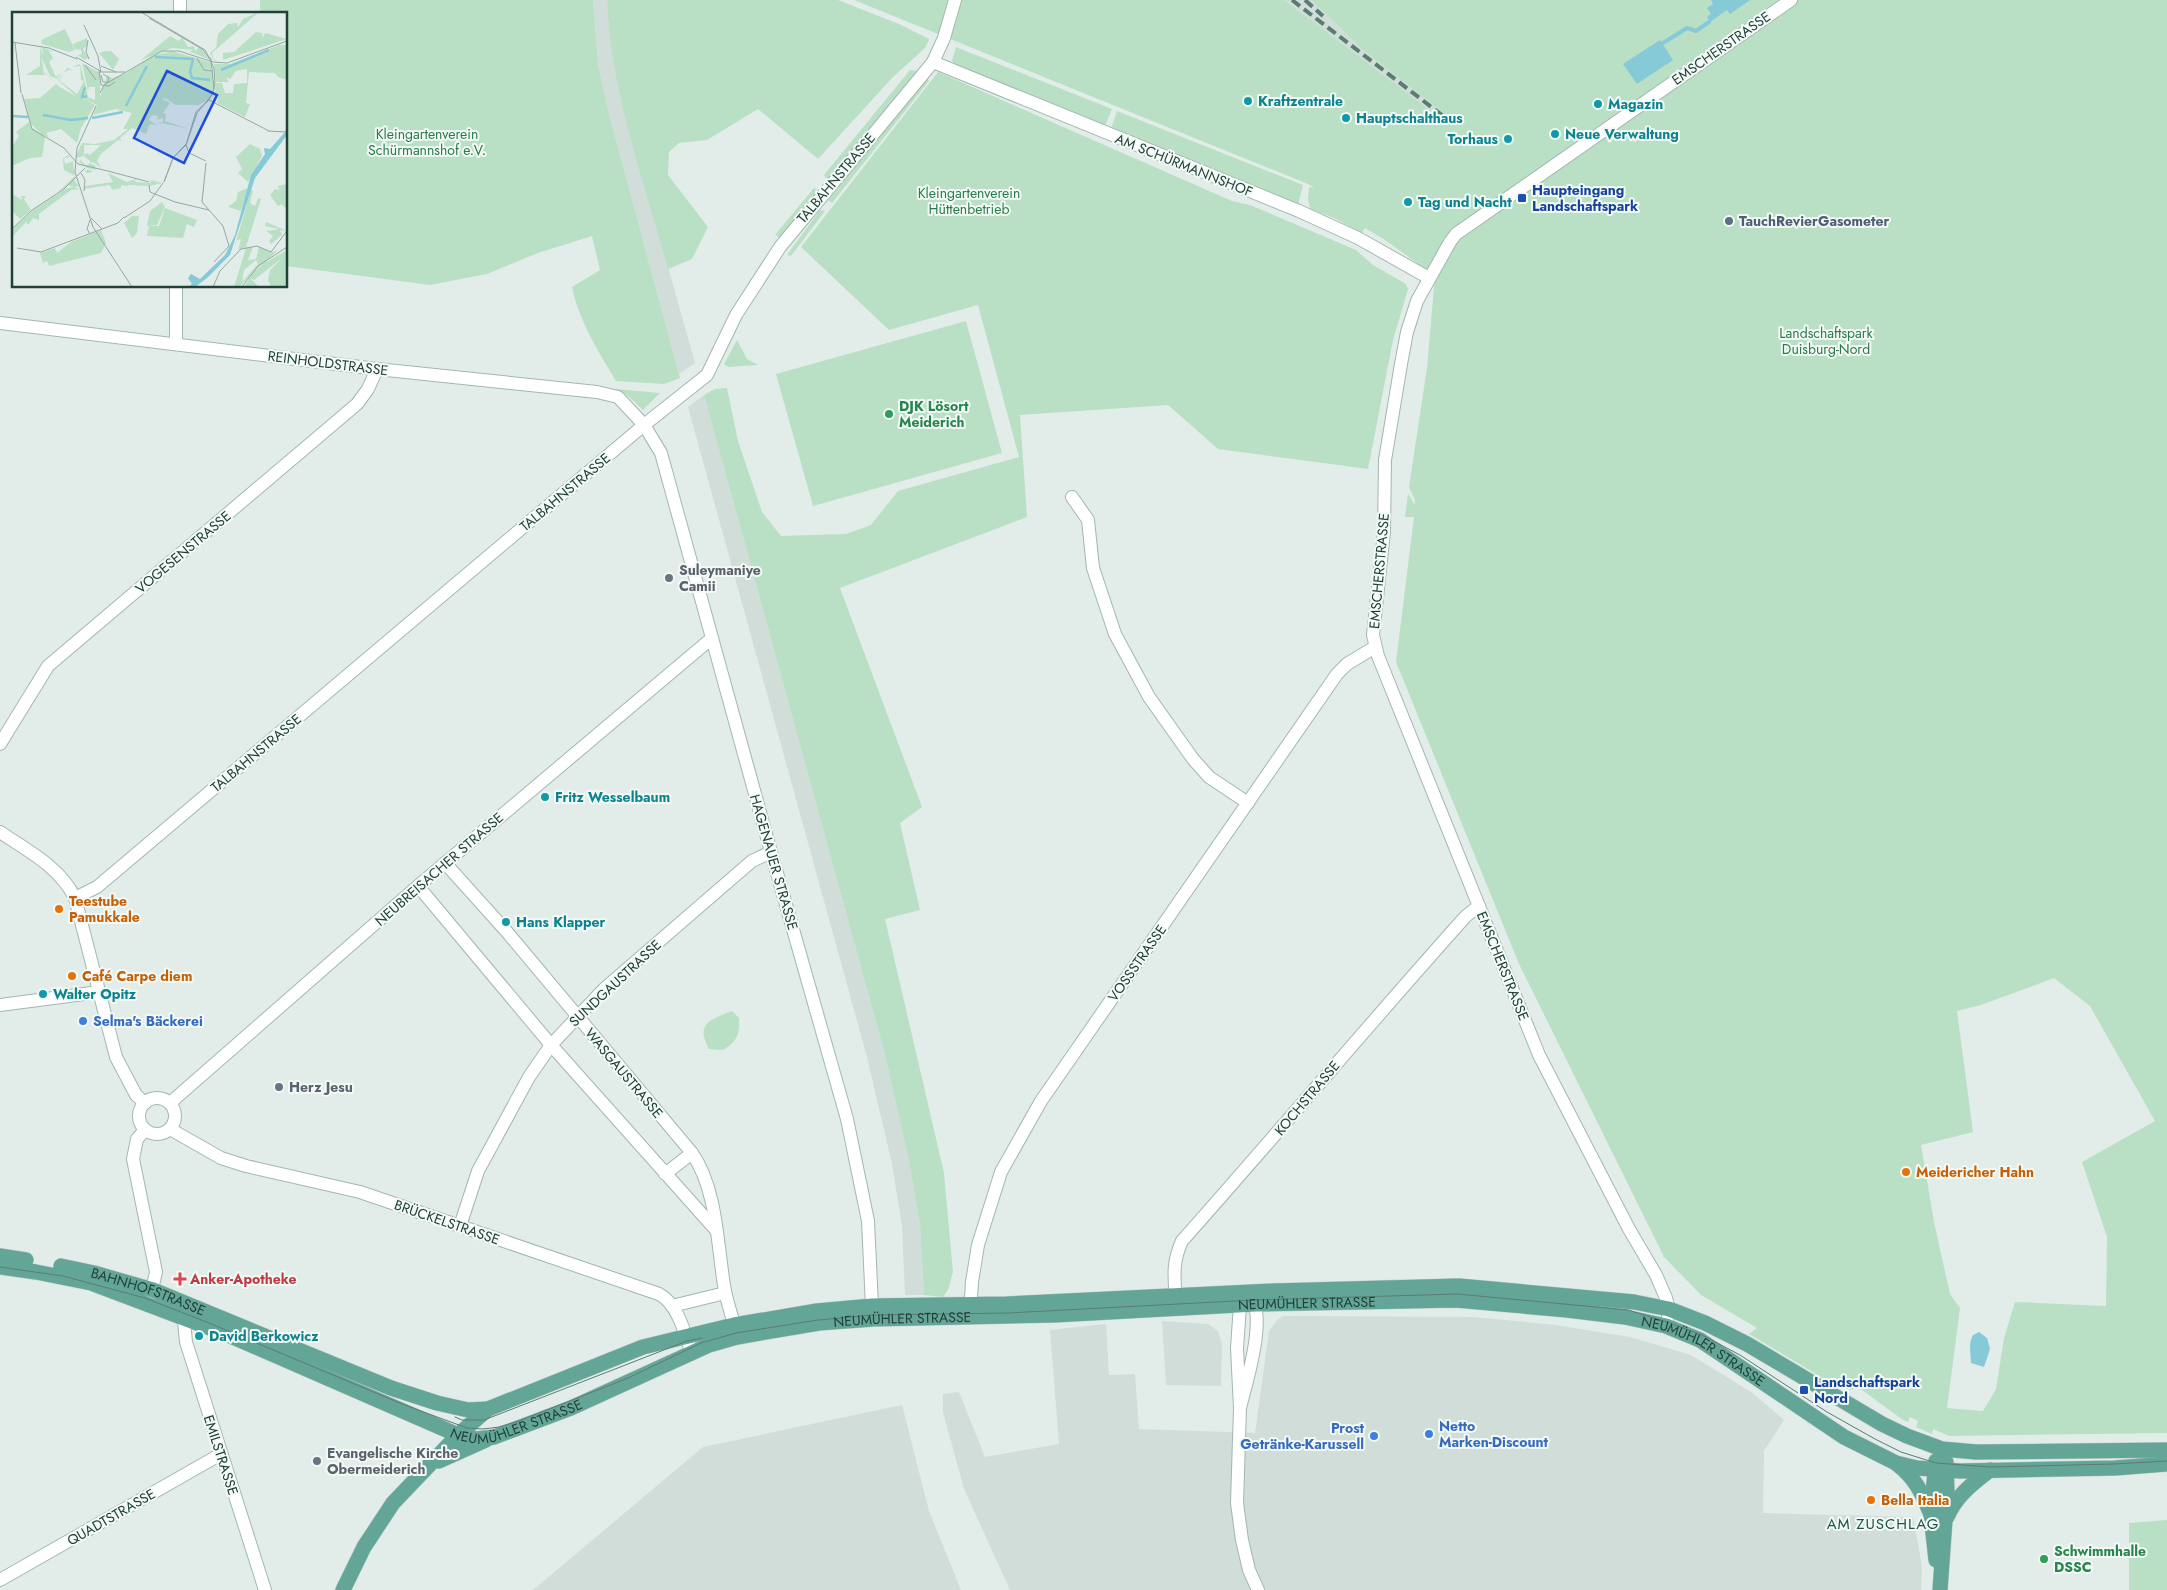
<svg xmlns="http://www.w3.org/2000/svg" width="2167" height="1590" font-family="Jost,sans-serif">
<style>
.built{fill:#d0ddd8}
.green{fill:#b9e0c5;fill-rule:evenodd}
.water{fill:#86c9d7}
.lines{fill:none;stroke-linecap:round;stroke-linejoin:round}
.stream{stroke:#86c9d7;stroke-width:4}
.minor-casing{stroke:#a4b6b0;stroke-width:14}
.major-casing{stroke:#c1cac7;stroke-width:16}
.minor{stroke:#fff;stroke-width:12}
.major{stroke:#63a697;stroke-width:15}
.tram{stroke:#5b7c73;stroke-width:1}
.rail{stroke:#5b7c73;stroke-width:4;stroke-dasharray:10 5;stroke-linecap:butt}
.culture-dot{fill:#0f9aa8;stroke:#f3faf6;stroke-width:2}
.transit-dot{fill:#1a4fb4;stroke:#f3faf6;stroke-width:2}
.service-dot{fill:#5c6f8a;stroke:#f3faf6;stroke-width:2}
.leisure-dot{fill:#2e9e5b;stroke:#f3faf6;stroke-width:2}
.worship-dot{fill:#6b7280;stroke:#f3faf6;stroke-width:2}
.food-dot{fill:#e8710a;stroke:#f3faf6;stroke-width:2}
.shop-dot{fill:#3f7fe0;stroke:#f3faf6;stroke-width:2}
.health-dot{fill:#e0444e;stroke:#f3faf6;stroke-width:2}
.labels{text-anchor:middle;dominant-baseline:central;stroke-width:4;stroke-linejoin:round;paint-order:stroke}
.street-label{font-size:14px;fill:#204038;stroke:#f3faf6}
.culture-label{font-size:14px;font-weight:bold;fill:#0d838f;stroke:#f3faf6;text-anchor:start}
.park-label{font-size:14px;fill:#277a49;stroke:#f3faf6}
.transit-label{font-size:14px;font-weight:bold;fill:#164399;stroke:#f3faf6;text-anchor:start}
.service-label{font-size:14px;font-weight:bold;fill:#4e5e75;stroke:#f3faf6;text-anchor:start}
.leisure-label{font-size:14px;font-weight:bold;fill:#27864d;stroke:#f3faf6;text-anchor:start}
.worship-label{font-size:14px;font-weight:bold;fill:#5b616d;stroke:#f3faf6;text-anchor:start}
.food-label{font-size:14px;font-weight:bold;fill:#c56008;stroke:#f3faf6;text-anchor:start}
.shop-label{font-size:14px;font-weight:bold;fill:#366cbe;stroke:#f3faf6;text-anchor:start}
.health-label{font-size:14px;font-weight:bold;fill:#be3a42;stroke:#f3faf6;text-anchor:start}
.neighbourhood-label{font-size:15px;letter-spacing:1px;fill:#1a5447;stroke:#f3faf6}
.inset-river{fill:none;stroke:#86c9d7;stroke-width:2.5}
.inset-road{fill:none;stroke:#94a8a2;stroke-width:1}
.view{fill:#1d4ed8;fill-opacity:0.15;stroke:#1d4ed8;stroke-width:2.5}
.inset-edge{fill:none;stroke:#204038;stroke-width:2.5}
</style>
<rect width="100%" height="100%" fill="#e2ede9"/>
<g class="built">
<polygon points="593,0 607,0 608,20 623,106 695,363 679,374 608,110 598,64"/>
<polygon points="1284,0 1311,0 1363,50 1451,118 1447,123"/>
<polygon points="704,395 885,1055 909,1161 920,1226 924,1295 905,1295 902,1226 892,1164 867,1057 688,407"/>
<polygon points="1284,1316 1473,1317 1556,1325 1630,1337 1691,1355 1751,1392 1784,1420 1764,1451 1763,1513 1913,1517 1922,1566 1921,1590 1010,1590 964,1489 943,1412 943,1394 959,1392 985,1457 1059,1444 1050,1330 1106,1324 1109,1375 1135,1374 1139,1429 1255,1433 1269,1331 1278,1319"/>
<polygon points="1162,1321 1208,1324 1218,1331 1222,1344 1221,1386 1166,1385"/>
<polygon points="902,1405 929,1511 961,1590 533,1590 703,1447"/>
</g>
<g class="green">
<path d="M260,0H593L598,64L608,110L680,378L664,384L616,381C598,351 579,321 572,287L600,270L592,236L538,253L487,274L430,285L286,266V14H260Z"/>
<path d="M607,0H838L899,24L929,39L925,48L893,77L818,159L758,109L707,140L679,143L669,152L668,175L708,227L692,259L668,269C645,184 610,89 607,0Z"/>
<path d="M854,0H1284L1447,123L1450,118L1363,50L1311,0H2167V1433L1949,1436L1933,1429L1932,1434L1916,1427L1918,1421L1910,1417L1908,1422L1903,1420L1862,1390L1858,1388L1851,1390L1831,1383L1749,1334L1757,1328L1701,1295L1664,1257L1519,964L1396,662L1414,517H1405L1408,494L1415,505V500L1409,487L1427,368L1435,276L1385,240L1365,228L1362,233L1334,218L1310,209L1308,199L1309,187L1314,188L1308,184ZM2054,978L2090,1006L2155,1121L2082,1162L2107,1237L2106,1306L2015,1302L2004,1338L1996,1389L1983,1411L1947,1408L1960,1308L1950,1294L1934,1222L1921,1145L1973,1132L1957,1011L1981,1005Z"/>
<polygon points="956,47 1112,109 1105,126 956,65 952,61"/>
<polygon points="910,70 919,71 828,181 824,175"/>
<polygon points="938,72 1232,201 1250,205 1356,250 1373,265 1406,284 1408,289 1393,340 1368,469 1218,449 1168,405 1020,415 1027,517 840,588 922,807 900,823 920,910 885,919 944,1173 953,1272 948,1290 943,1297 924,1295 920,1226 909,1161 885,1055 704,395 715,389 727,388 738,441 762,512 781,536 846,534 871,525 898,491 1019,457 978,305 889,330 801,247"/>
<polygon points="927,78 929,81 832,203 828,200"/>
<polygon points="1117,111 1303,185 1298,205 1111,129"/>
<polygon points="814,188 818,191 780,238 775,235"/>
<polygon points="820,210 825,211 791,256 787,255"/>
<polygon points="966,321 1002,453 813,506 776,374"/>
<polygon points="737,340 747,359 758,365 728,367 724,364"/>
<polygon points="616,389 660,393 643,410 627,395"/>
<path d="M732,1011L739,1018C740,1035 737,1041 723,1050L709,1049C695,1023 710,1020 732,1011Z"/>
<polygon points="2167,1520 2167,1590 2129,1590 2129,1523"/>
</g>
<g class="water">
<polygon points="1711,0 1750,0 1730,14 1727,10 1710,22 1707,17 1711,14 1707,8 1713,4"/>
<polygon points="1660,40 1673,60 1637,84 1623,64"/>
<path d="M1979,1332L1987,1338L1990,1349L1984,1367L1971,1363C1971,1353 1968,1344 1973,1335Z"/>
</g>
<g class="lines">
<polyline class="stream" points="1663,43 1687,28 1696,31 1709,22"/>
<defs>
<g id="minor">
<polyline points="180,14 180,0"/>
<polyline points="933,62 1299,211 1358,238 1429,278"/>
<polyline points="0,323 377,369 597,392 618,397 644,425 661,453 771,852 847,1119 868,1221 872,1306"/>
<polyline points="176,344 176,286"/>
<polyline points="1072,497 1088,520 1093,568 1115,634 1149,697 1193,759 1209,777 1248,803"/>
<polyline points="0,744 48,666 357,404 368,389 377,369"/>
<path d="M0,832C28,851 60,867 75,898L116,1057L136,1095L145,1103"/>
<path d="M445,863L507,932L692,1153C718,1191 717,1247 725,1291C728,1305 733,1319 736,1333"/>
<polyline points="418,886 551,1045 716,1230"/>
<polyline points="75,898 97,887 644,425 707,375 736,315 780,247 933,62 944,38 955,0"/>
<polyline points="0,1005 99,992"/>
<circle cx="157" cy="1116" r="18"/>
<polyline points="170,1103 418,886 712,638"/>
<path d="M170,1129L221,1158L246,1166L360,1192L659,1294C678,1304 685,1334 692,1354"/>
<polyline points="145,1130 137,1139 133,1159 156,1272 150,1298"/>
<polyline points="665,1174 692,1153"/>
<polyline points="460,1226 478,1171 529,1077 551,1045 604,989 752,861 771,852"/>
<path d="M1176,1304C1175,1279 1171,1265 1182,1241C1278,1133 1370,1023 1466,916L1479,906"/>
<polyline points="672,1306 725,1293"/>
<polyline points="189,1311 184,1322 186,1342 265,1590"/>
<polyline points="970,1314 972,1282 978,1245 1001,1172 1041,1101 1337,674 1347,664 1375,647"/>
<polyline points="1668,1317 1669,1309 1666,1298 1656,1275 1629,1229 1539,1055 1378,656 1373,635 1384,532 1385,460 1401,364 1407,332 1417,301 1450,242 1456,234 1791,0"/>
<path d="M1240,1408C1246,1383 1270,1310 1247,1292L1240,1305L1237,1348L1240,1408L1237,1503L1242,1540L1249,1570L1258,1590"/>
<polyline points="0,1580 221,1454"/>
</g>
<g id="major">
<polyline points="0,1256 26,1260"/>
<path id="s1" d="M61,1266L94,1273L153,1290L391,1388L437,1403L468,1410L488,1409"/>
<path id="s2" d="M0,1267L36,1272L91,1283L226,1334L458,1435L477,1439L494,1437L571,1408L709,1345L737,1337L819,1323L873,1319L1054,1315L1256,1304L1456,1300L1567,1310L1625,1317L1666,1326L1700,1340L1844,1437L1896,1463L1917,1468L1960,1471L2115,1468L2167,1464"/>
<polyline points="439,1461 486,1440"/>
<path d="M1897,1464C1915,1478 1921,1491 1930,1512"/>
<path d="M1947,1517C1956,1496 1973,1483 1990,1470"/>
<polyline points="1936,1560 1931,1515 1936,1461"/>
<polyline points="343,1590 364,1547 393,1503 458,1435 488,1409 643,1347 734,1325 817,1311 872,1306 1007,1304 1274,1291 1459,1286 1634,1302 1669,1309 1705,1323 1747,1344 1882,1424 1907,1436 1942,1449 1976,1452 2167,1450"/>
<polyline points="1940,1590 1947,1492 1946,1462"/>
</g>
</defs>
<use href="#minor" class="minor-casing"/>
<use href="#major" class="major-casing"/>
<use href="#minor" class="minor"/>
<use href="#major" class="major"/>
<g class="tram">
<polyline points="0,1267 63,1276 145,1298 209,1323 402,1404 467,1428 483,1429 499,1427 519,1421 628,1378 701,1343 736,1333 818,1320 873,1315 1008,1313 1254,1300 1457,1294 1628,1310 1667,1322 1702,1335 1740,1355 1827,1412 1875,1439 1901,1452 1936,1463 1990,1467 2114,1464 2167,1461"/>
<polyline points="455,1417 462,1420 484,1420 687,1341 702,1338"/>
</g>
<g class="rail">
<polyline points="1292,0 1447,119"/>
<polyline points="1305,0 1323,16"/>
</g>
</g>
<g class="culture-dot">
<circle cx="1248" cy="101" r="5"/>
<circle cx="1598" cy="104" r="5"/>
<circle cx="1346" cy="118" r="5"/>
<circle cx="1555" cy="134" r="5"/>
<circle cx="1508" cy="139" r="5"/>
<circle cx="1408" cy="202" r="5"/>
<circle cx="545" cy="797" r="5"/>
<circle cx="506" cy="922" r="5"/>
<circle cx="43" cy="994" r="5"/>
<circle cx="199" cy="1336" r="5"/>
</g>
<g class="transit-dot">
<rect x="1517" y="193" width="10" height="10" rx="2.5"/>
<rect x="1799" y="1385" width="10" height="10" rx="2.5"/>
</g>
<circle class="service-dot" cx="1729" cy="221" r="5"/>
<g class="leisure-dot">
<circle cx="889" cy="414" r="5"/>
<circle cx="2044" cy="1559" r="5"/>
</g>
<g class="worship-dot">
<circle cx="669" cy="578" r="5"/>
<circle cx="279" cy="1087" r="5"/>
<circle cx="317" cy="1461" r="5"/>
</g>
<g class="food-dot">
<circle cx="59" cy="909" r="5"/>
<circle cx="72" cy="976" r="5"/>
<circle cx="1906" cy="1172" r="5"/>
<circle cx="1871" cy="1500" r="5"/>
</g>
<g class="shop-dot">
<circle cx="83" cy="1021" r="5"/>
<circle cx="1429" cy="1434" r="5"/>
<circle cx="1374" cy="1436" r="5"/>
</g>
<path class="health-dot" d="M177.5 1271.5h5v5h5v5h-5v5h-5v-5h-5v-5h5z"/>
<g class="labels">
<g class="street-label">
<text transform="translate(1721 48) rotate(-35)">EMSCHERSTRASSE</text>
<text transform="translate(1184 165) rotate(22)">AM SCHÜRMANNSHOF</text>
<text transform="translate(836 178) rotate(-50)">TALBAHNSTRASSE</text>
<text transform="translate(328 363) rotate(7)">REINHOLDSTRASSE</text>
<text transform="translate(565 492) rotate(-40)">TALBAHNSTRASSE</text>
<text transform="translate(183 552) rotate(-40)">VOGESENSTRASSE</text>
<text transform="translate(1379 571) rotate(-85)">EMSCHERSTRASSE</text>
<text transform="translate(256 753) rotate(-40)">TALBAHNSTRASSE</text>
<text transform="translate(774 862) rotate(74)">HAGENAUER STRASSE</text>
<text transform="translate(439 869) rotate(-41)">NEUBREISACHER STRASSE</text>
<text transform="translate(1137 963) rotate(-55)">VOSSSTRASSE</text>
<text transform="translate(1503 966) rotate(68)">EMSCHERSTRASSE</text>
<text transform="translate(615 983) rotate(-43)">SUNDGAUSTRASSE</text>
<text transform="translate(624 1073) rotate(50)">WASGAUSTRASSE</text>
<text transform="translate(1307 1098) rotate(-50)">KOCHSTRASSE</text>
<text transform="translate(447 1222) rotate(19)">BRÜCKELSTRASSE</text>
<text stroke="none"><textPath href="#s1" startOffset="91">BAHNHOFSTRASSE</textPath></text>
<text stroke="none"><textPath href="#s2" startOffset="1361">NEUMÜHLER STRASSE</textPath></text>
<text stroke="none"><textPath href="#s2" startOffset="956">NEUMÜHLER STRASSE</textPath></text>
<text stroke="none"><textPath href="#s2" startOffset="1766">NEUMÜHLER STRASSE</textPath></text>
<text stroke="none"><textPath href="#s2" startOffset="551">NEUMÜHLER STRASSE</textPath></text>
<text transform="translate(221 1455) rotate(72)">EMILSTRASSE</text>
<text transform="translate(111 1517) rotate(-30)">QUADTSTRASSE</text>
</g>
<g class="culture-label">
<text x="1258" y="101">Kraftzentrale</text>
<text x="1608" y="104">Magazin</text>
<text x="1356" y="118">Hauptschalthaus</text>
<text x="1565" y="134">Neue Verwaltung</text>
<text x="1498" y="139" text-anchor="end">Torhaus</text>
<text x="1418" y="202">Tag und Nacht</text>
<text x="555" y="797">Fritz Wesselbaum</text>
<text x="516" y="922">Hans Klapper</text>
<text x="53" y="994">Walter Opitz</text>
<text x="209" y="1336">David Berkowicz</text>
</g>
<g class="park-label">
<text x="427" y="134">Kleingartenverein<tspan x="427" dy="16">Schürmannshof e.V.</tspan></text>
<text x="969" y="193">Kleingartenverein<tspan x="969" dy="16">Hüttenbetrieb</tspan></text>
<text x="1826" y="333">Landschaftspark<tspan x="1826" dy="16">Duisburg-Nord</tspan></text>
</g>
<g class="transit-label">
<text x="1532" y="190">Haupteingang<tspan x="1532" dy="16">Landschaftspark</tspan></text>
<text x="1814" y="1382">Landschaftspark<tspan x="1814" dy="16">Nord</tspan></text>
</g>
<g class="service-label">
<text x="1739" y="221">TauchRevierGasometer</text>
</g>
<g class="leisure-label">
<text x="899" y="406">DJK Lösort<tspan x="899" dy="16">Meiderich</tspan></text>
<text x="2054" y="1551">Schwimmhalle<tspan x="2054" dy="16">DSSC</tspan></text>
</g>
<g class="worship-label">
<text x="679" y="570">Suleymaniye<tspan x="679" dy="16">Camii</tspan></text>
<text x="289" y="1087">Herz Jesu</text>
<text x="327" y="1453">Evangelische Kirche<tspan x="327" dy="16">Obermeiderich</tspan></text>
</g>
<g class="food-label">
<text x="69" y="901">Teestube<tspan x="69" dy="16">Pamukkale</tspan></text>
<text x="82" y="976">Café Carpe diem</text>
<text x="1916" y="1172">Meidericher Hahn</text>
<text x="1881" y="1500">Bella Italia</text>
</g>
<g class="shop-label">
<text x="93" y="1021">Selma's Bäckerei</text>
<text x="1439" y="1426">Netto<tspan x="1439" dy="16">Marken-Discount</tspan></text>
<text x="1364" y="1428" text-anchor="end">Prost<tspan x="1364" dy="16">Getränke-Karussell</tspan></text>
</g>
<g class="health-label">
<text x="190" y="1279">Anker-Apotheke</text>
</g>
<g class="neighbourhood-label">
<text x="1883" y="1524">AM ZUSCHLAG</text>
</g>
</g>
<g transform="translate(12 12)">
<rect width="275" height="275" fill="#e2ede9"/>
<path d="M247,0L200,41L201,47L206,49L201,48L198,41L204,36L206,22L216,12L225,11L226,15L231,7ZM53,17L63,38L57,40L30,32L29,28ZM244,20L250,21L251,26L253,21L275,27L211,48V41L222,40ZM158,24L167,29L170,25L176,35L182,34L183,39L187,35L199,48L178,40L180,38L160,36L129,48ZM75,26V34L71,37L76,46L72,48L66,43L70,42L69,38L63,37L61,32ZM267,33H275V68L266,65L263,61L237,60L234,91L238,92L233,105L205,91L206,85L202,83L204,71H210L213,81H221L222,72L235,71V57L224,59L218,67L214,65L217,70H204L202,52H218ZM28,35L31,44L30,35L42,40L37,39L41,46L37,50L44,65L49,61L45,67L38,64L29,45L32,59L46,74L65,85L46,68L55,56L60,57L52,60L47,68L65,82L72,69L69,68L68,54L60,55L68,52L74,75L76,85L83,88V75H77L76,79L70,51L88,61V85L95,63L100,66L113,62L140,44L160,39L200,51L199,58L190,55L200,59L202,75L197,87L187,93H164L153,86L150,87L158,91L151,101L154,102L153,109L177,117L145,110H151V106L145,108L146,104L140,103L137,108L145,113L138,112L134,122L120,116L108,126L109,129L106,128L89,142L85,149L89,156L81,150L78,152L83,153L84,158L76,156L81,160L75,161L72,158H78L67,150L69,148L74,154L77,152L79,150L72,144L74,141L78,143L89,133H72V144L63,146L70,131L83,132L102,128L116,117H111L120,101L103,97L81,103L85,93L70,86L83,93L69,116L65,131L49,117L34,121L37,126L20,116L12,87L28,86L44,72L33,61L29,54L33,63H14L28,54ZM93,39H99L107,47L101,58L87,41ZM17,110L33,125L30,145L18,146L0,154V135L7,124L4,120ZM238,132L248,137L250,144L236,170L226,161L230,157L224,145ZM57,143L58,145L52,146L53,152L61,149L63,167L62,168L67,174L62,175L68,177L59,178L27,202V208L21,206L16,213L14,210L0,225V218L21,198L55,176L62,175L56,173L61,167L52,177L46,180L63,164L52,158L51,146ZM96,161L115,170L124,167L123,170L138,171L139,168L151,171L137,174L116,173L114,176L115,174L109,173V176L101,178L97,173L72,177V174L101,170ZM275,172V198L270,192L266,194L258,183L263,177L268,178L265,174ZM236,176L229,199L216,195L224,189L226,180ZM239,178H241L238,191L243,194L246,186L249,187L234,235L226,238L229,227L225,228L221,240ZM0,182L10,188L9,184H14L12,187L19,198L8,207L0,199ZM150,190L153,195L145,213L135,214L138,199ZM153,196L185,208L182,215L175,212L171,226L135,224L137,214H147ZM120,204H127L125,221L120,226L112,211ZM254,210L275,219L268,218L270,223L259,232L257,229L261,224L254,219L267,217L253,214ZM89,218L94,231L89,241L37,254L35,249L31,251L28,241L43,236L45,241L59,230ZM241,235L236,248L244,247L247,235L260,240L266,238L228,274L222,275L234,236ZM244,248L246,252L230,270L232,258ZM275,238L274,275H259L256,268L258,258L270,246L242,268L238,266L247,275H232L240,263L249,253Z" fill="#b9e0c5" fill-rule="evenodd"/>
<path d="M275,110V123L243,166L218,243L195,266L183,275H176L180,272L176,266L179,262L188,267L213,243L223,223L239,163L253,142L252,136L258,137L274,119Z" fill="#86c9d7"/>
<path class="inset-river" d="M143,45L181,47L178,60L180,66L198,68M209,58L257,38M73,75L70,85L75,84M114,94L135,54M31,103L59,108L76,106M0,104L16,105M80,106L111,100"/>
<path class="inset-road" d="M129,0L193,38L202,56L203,72L200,83L185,101L174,133L161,146L152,170M137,6L190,37L199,47L202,77L197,88L184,100L174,133L177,141L194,149M72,13L86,44L89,61M76,28L74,40L77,47M0,30L37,36L65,47M3,31L9,81M64,45L90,60H113M185,46L192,58L201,59M73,53L84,68M89,54L104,60M87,58L89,73L97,74L103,70M89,63L91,70H96L97,66L91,62M88,81L92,73L150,39H167L201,50L215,51L275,29M10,82L20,117L52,136L66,152L96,159M197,88L257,119M84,94L65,136L63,160L81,215L120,275M256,119L275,120M194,151L190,190L211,214L217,234L202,250M96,159L137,170M69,161L73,168L72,179M152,170L161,146L173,133M137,173L138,180L163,190L197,198M79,206L90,217M112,206L138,189L151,171M78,208L75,217L78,222M0,217L20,198L52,177L73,156M5,236L29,240L106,211L112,205M201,275L208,259L229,237L245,234L259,240L275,219M230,275L246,254L275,235"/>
<path class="view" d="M155,59L205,83L172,151L122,126Z"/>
<rect width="275" height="275" class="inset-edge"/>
</g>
</svg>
